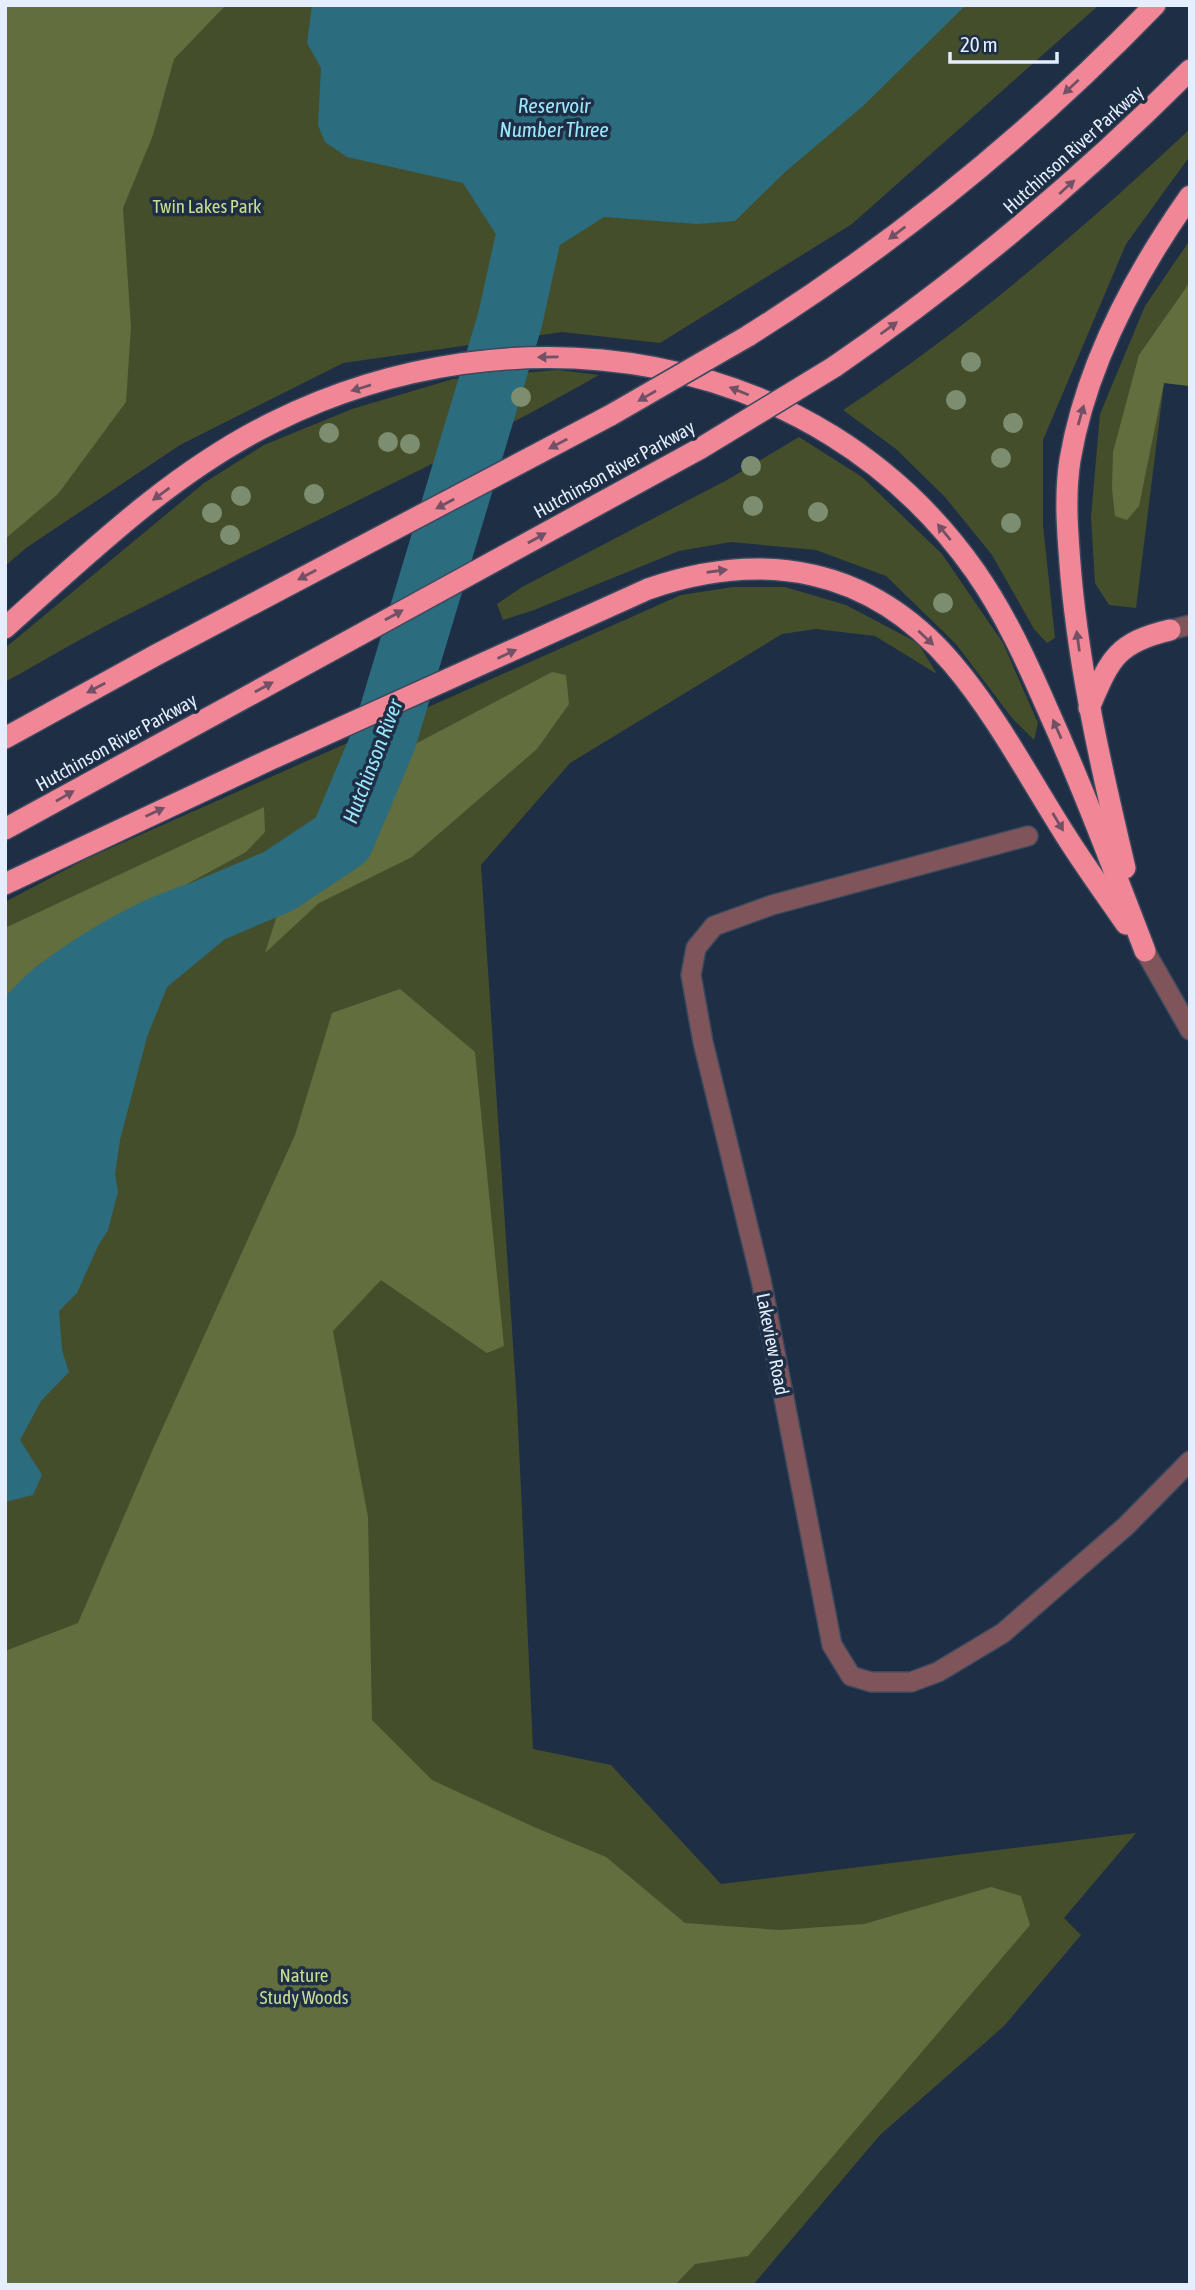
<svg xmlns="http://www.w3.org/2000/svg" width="1195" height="2290" font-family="'Asap Condensed',sans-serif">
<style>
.green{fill:#454e2b}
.forest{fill:#626e3e}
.water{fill:#2b6d7e}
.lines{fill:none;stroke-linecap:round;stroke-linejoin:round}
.river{stroke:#2b6d7e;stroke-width:65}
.minor-casing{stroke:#3a495f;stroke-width:22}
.tertiary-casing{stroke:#3a495f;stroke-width:22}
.motorway-casing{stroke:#3a495f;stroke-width:24}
.minor{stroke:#80555a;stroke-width:19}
.tertiary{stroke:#80555a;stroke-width:19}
.motorway{stroke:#f18697;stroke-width:21}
.motorway-bridge-casing{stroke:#3a495f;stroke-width:24;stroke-linecap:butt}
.motorway-bridge{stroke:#f18697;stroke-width:21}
.tree{fill:#7c8e6f}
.oneway{fill:#725166}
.labels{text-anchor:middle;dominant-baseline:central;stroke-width:7;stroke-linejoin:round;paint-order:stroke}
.street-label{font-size:19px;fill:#e4eefe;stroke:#1e2e45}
.park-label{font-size:19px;fill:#c9dd91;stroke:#1e2e45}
.water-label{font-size:21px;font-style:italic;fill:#9ae7fc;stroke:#1e2e45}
</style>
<rect width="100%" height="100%" fill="#1e2e45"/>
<g class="green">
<polygon points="5,5 1099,5 852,224 660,343 562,332 343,363 180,445 26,548 5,566"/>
<path d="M1190,129V156L1126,244L1043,440V525L1055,638L1047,643L1034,629L992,555L945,497L896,449L843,410C967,328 1081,231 1190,129Z"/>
<polygon points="1190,240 1190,386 1164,383 1136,608 1109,605 1095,583 1091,517 1100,414 1145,306"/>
<path d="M558,370L599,375C447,462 286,533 131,613C88,634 47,659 5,682V648L204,483L264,445L352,409L453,379Z"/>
<polygon points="799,437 862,477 942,554 1003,643 1038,723 1034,740 1012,718 956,644 886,576 816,550 731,542 679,551 534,610 503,620 497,604 522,587 727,480"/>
<polygon points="733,587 785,587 846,605 918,643 937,674 875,636 816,629 782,634 570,763 481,865 517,1404 533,1749 611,1765 721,1884 1136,1833 1064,1918 1081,1935 1004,2026 880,2135 753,2285 5,2285 5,902 86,859 681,595"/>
</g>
<g class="forest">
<polygon points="5,5 226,5 174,59 153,135 123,208 131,327 126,402 58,494 5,539"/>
<polygon points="1190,282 1190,386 1164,383 1139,506 1127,520 1115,516 1112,489 1113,452 1139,355"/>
<polygon points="552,672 566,675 569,704 537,749 412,857 319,903 265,953 280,906 322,880 356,838 371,790 402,751"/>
<polygon points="264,807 265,832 246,852 38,965 5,997 5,928"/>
<polygon points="400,989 475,1052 504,1346 487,1353 381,1280 333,1331 368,1517 372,1720 432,1780 534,1827 606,1857 685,1923 780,1930 864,1924 991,1887 1021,1896 1030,1925 748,2256 695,2264 675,2285 5,2285 5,1651 78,1623 153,1449 295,1135 332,1013"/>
</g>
<g class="water">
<polygon points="312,5 966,5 863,106 785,172 735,221 697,224 604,217 557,247 497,236 463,183 347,157 325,142 318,125 321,68 307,43"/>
<path d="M232,873L206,928L173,972L147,1037L120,1140L115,1174L118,1192L108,1230L98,1246L77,1293L59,1311L62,1350L69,1372L41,1401L20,1440L42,1475L33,1495L5,1502V997C16,986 27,973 40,964C95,923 164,884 232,873Z"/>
</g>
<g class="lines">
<polyline class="river" points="144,964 208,911 279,881 342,839 384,739 510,320 527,243"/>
<defs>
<g id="minor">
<polyline points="1170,630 1190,625"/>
<polyline points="1028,836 772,905 714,926 696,948 691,975 703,1042 761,1280 832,1645 851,1676 871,1682 911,1682 938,1672 1003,1633 1126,1526 1190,1461"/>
</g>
<polyline id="tertiary" points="1145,951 1190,1030"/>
<g id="motorway">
<path d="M748,336C896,243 1033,131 1155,5"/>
<path d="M834,367C962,279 1080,180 1190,70"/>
<path d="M5,628C89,553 172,472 274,422C513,304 816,345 975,571C1005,614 1026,660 1047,708C1083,788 1114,870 1145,951"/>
<path d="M1089,708C1110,660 1115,643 1170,630"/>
<polyline points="5,738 156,655 611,415"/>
<polyline points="5,829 701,448"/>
<path d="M1125,868C1102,771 1080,675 1071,576C1068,538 1064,498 1070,460C1086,365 1135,274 1190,196"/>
<path d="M5,884L269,760L648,589C763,549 870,567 952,663C997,716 1029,778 1066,836C1085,866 1106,895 1126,924"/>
</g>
</defs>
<use href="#minor" class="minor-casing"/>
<use href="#tertiary" class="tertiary-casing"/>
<use href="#motorway" class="motorway-casing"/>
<use href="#minor" class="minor"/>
<use href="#tertiary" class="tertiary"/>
<use href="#motorway" class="motorway"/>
<defs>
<g id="motorway-bridge">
<polyline points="611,415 748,336"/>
<polyline points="701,448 834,367"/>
</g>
</defs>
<use href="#motorway-bridge" class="motorway-bridge-casing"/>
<use href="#motorway-bridge" class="motorway-bridge"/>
</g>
<g class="tree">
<circle cx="971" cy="362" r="10"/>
<circle cx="521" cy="397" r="10"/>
<circle cx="956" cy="400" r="10"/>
<circle cx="1013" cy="423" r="10"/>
<circle cx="329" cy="433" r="10"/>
<circle cx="388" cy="442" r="10"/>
<circle cx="410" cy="444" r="10"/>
<circle cx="1001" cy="458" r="10"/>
<circle cx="751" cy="466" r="10"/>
<circle cx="314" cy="494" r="10"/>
<circle cx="241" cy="496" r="10"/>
<circle cx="753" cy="506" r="10"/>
<circle cx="818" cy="512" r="10"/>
<circle cx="212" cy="513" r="10"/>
<circle cx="1011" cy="523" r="10"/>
<circle cx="230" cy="535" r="10"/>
<circle cx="943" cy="603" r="10"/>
</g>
<defs><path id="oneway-solid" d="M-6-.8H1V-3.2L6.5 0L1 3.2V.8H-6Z" transform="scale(1.75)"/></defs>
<g class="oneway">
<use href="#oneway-solid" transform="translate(1071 87) rotate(137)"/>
<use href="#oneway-solid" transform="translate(1067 187) rotate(-42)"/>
<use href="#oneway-solid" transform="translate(897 233) rotate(143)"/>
<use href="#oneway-solid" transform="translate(889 328) rotate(-36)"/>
<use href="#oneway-solid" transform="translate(548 357) rotate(179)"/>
<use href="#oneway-solid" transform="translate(361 388) rotate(163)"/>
<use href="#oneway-solid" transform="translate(739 391) rotate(-158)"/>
<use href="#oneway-solid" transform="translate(647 396) rotate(150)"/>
<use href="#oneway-solid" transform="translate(1081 415) rotate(-74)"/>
<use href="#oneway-solid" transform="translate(558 444) rotate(152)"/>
<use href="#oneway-solid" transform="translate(161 494) rotate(144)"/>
<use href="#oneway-solid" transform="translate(445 504) rotate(152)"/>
<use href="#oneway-solid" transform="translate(944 532) rotate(-129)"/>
<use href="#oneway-solid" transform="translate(537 538) rotate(-29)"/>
<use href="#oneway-solid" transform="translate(717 571) rotate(-8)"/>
<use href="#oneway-solid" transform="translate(307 575) rotate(152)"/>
<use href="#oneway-solid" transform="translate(394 615) rotate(-29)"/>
<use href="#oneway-solid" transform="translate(926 638) rotate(43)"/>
<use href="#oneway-solid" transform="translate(1078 641) rotate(-98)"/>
<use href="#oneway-solid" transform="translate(507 654) rotate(-25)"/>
<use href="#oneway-solid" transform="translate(264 687) rotate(-29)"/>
<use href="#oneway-solid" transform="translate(96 688) rotate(152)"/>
<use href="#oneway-solid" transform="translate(1057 729) rotate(-114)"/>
<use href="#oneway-solid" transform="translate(65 796) rotate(-30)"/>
<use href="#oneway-solid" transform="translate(155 812) rotate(-25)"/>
<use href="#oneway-solid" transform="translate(1058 822) rotate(59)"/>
</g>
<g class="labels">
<g class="street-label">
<text transform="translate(1073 149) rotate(-42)">Hutchinson River Parkway</text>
<text transform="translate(614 469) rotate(-29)">Hutchinson River Parkway</text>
<text transform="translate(116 742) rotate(-29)">Hutchinson River Parkway</text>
<text transform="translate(773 1344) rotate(79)">Lakeview Road</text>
</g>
<g class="park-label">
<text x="207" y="206">Twin Lakes Park</text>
<text x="304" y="1975">Nature<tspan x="304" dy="22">Study Woods</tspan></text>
</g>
<g class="water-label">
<text x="554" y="105">Reservoir<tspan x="554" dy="24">Number Three</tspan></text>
<text transform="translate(372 761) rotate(-69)">Hutchinson River</text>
</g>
</g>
<rect width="1195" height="2290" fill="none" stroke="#e4eefe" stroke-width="14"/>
<path d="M950 52v10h107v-10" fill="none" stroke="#e4eefe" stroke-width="3.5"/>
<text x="960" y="52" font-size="21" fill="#e4eefe" stroke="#1e2e45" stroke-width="5" paint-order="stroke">20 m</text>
</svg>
